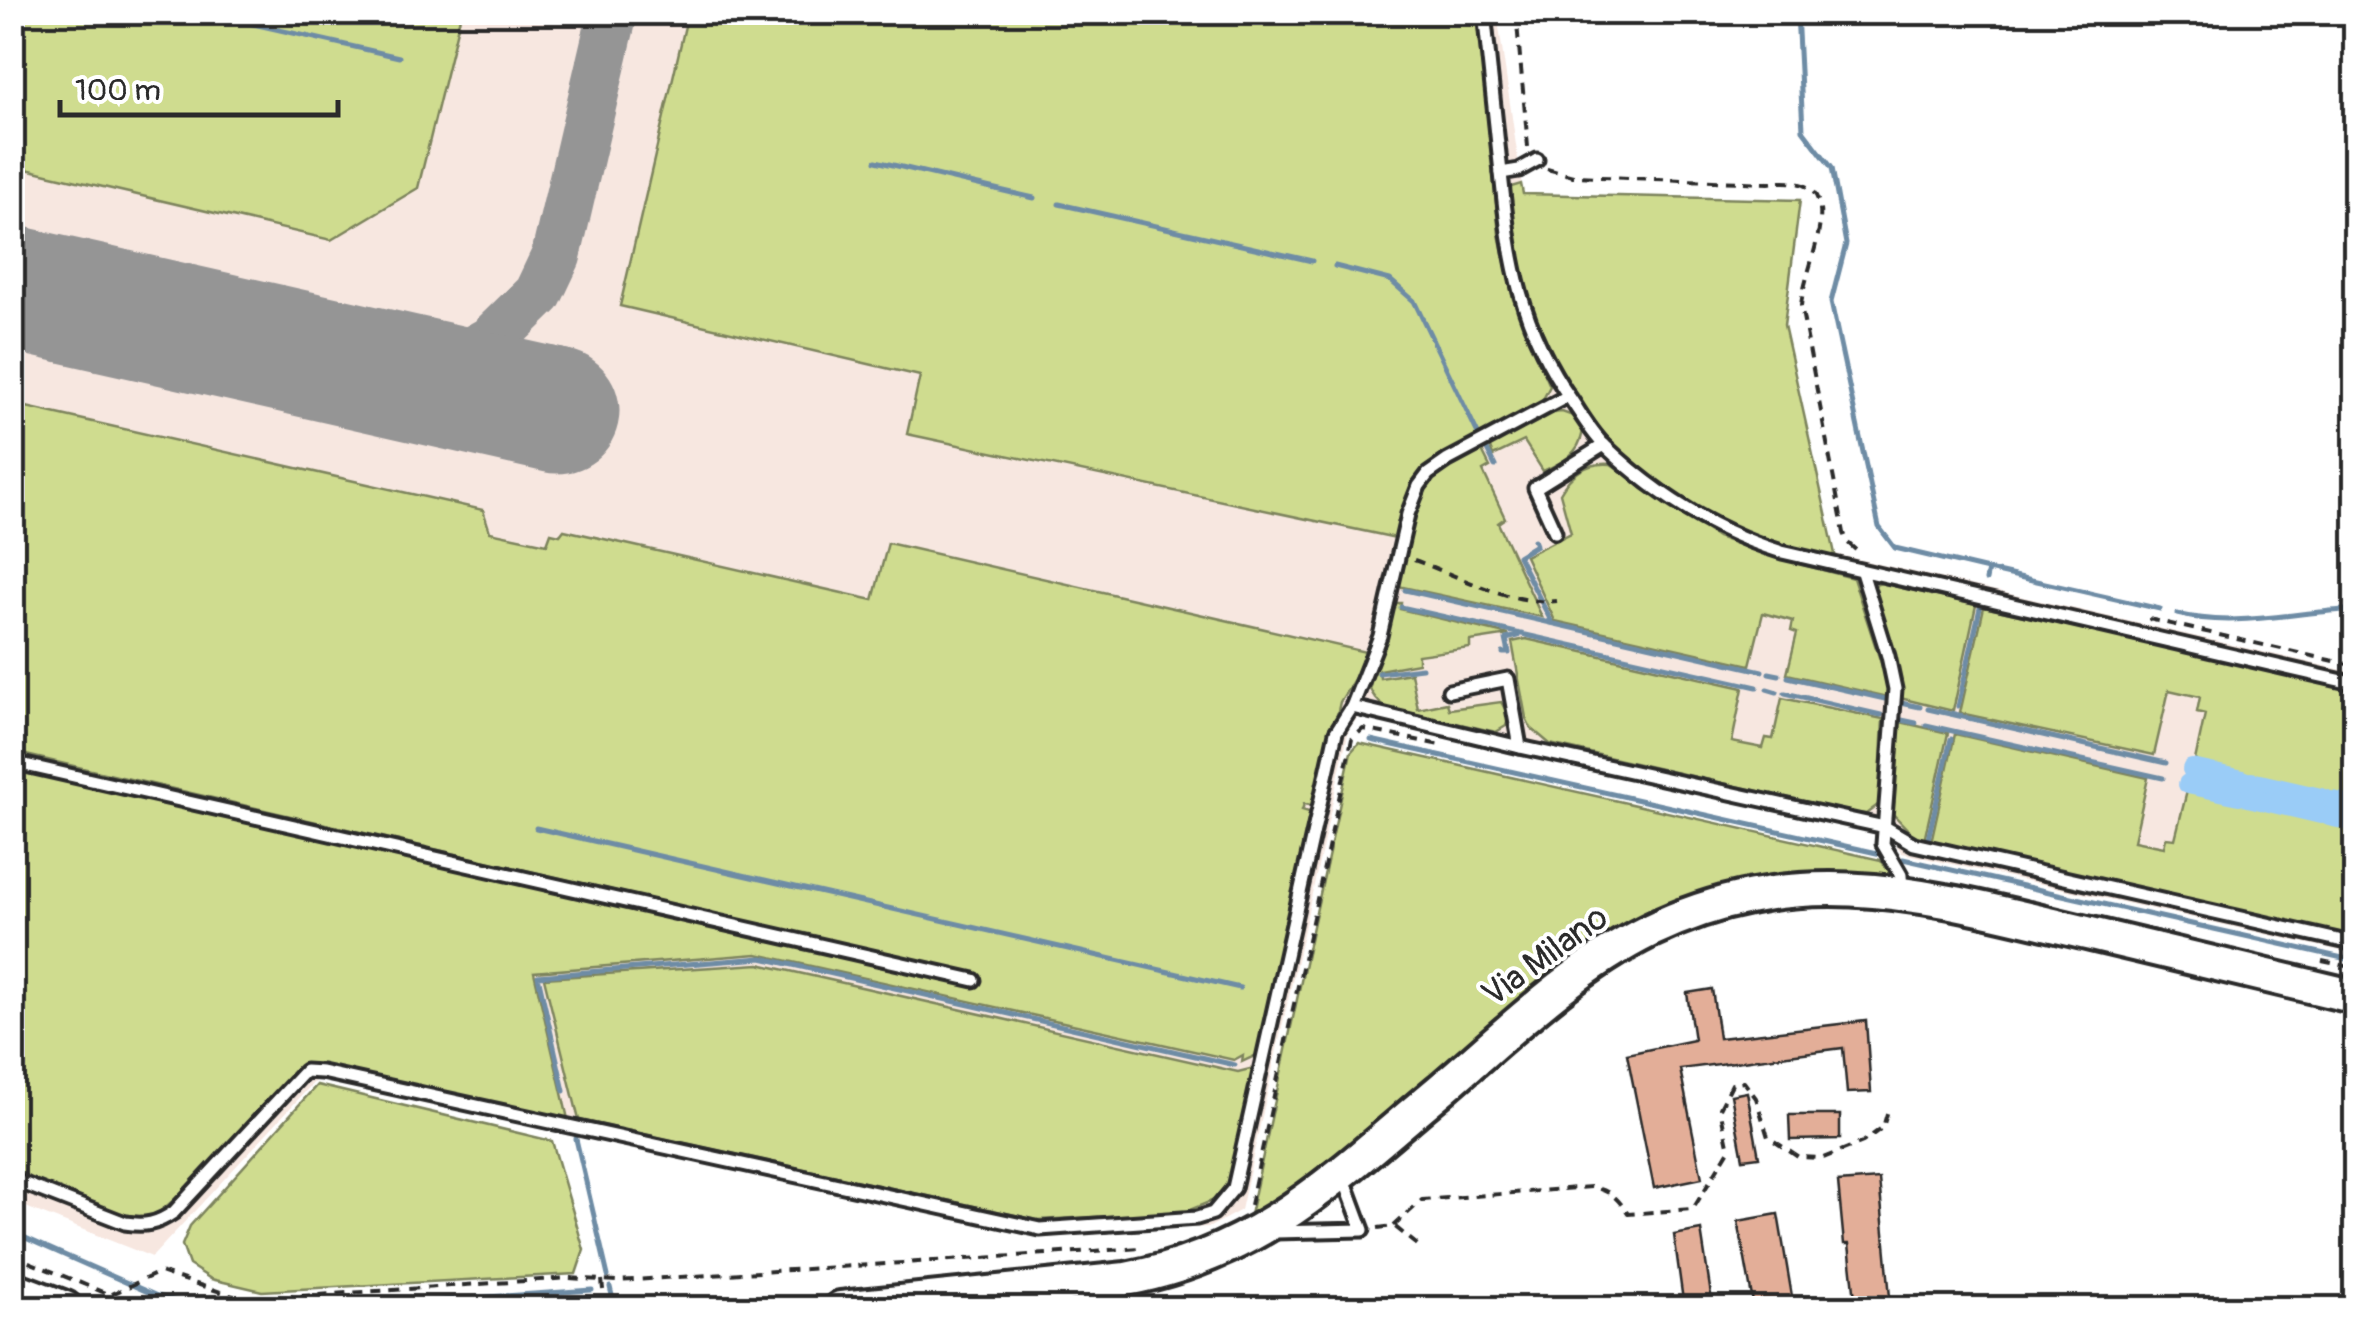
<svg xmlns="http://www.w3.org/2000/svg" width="2368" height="1321" font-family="Pangolin,sans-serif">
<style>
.built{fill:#f7e7e0}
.green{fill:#cfdc8f;stroke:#7d845d;stroke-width:2.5}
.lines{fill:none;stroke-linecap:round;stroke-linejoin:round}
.stream{stroke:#6e8ca5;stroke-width:5}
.canal{stroke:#9accf7;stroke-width:20}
.taxiway{stroke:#959595;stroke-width:50}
.runway{stroke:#959595;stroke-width:125}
.building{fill:#e3ae98;stroke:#2b2b2b;stroke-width:2.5}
.lane-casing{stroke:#2b2b2b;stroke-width:19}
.secondary-casing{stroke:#2b2b2b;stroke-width:40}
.path{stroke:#2b2b2b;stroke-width:4;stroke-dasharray:10 8;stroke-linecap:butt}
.lane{stroke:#fff;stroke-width:11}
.secondary{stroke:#fff;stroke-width:32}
.labels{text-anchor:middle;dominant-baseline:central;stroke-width:8;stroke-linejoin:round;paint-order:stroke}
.street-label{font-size:35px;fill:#2b2b2b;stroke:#fff}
</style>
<rect width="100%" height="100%" fill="#fff"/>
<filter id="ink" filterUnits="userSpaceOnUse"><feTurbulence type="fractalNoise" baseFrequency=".01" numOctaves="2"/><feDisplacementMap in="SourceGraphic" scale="20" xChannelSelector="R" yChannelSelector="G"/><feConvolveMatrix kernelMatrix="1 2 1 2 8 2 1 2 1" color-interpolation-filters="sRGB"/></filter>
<g filter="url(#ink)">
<polygon class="built" points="12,13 1497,13 1523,194 1800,200 1784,325 1835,554 2355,673 2355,954 1902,853 1889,835 1358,717 1349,729 1241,1210 1210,1227 1029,1235 317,1079 152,1257 13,1202"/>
<g class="green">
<polygon points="13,12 461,12 461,13 418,188 331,240 13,166"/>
<path d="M688,13H1477L1499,234L1513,299L1550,386L1540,405L1429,466C1407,487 1405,511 1396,538L907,434L920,376L620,306Z"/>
<path d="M1521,184L1523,194L1800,200L1784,325L1835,554L1828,558C1794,548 1758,540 1726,525C1638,483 1561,402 1530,308C1518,269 1513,229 1508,188Z"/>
<polygon points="13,404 483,510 490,532 547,544 551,533 560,535 564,530 873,600 888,543 1370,653 1340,702 1316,806 1304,804 1302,810 1312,813 1257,1055 1242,1062 1243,1055 1234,1060 757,954 534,972 568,1119 309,1064 298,1070 188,1188 156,1215 139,1217 119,1213 13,1173 13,767 975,986 978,977 972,973 13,752"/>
<path d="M1562,412L1573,416L1583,431C1579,454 1564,462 1543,471L1524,441L1493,456L1489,445L1552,413Z"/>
<path d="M1481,449L1490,467L1483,471L1505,518L1498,523L1542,617L1398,586C1405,553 1407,503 1432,478C1445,465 1465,458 1481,449Z"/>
<path d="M1611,464L1717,537L1781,559L1853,578L1889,687L1888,697L1787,674L1797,633L1791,631L1793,621L1763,613L1750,665L1555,621L1525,556L1571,533L1560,493C1571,473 1587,462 1611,464Z"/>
<polygon points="1881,583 1976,605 1953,711 1900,698 1897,668 1871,593 1875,585"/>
<path d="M1395,603H1401L1400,609L1509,635L1470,641V648L1418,655V663L1379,670L1380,678L1411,673L1418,709L1447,703L1449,709L1501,702L1509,716L1506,726L1496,732L1384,707C1378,701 1372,696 1370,688C1369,683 1392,616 1395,603Z"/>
<polygon points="1984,607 2355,690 2355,801 2194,765 2205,714 2197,712 2200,697 2169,690 2154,755 1960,713"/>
<polygon points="1526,639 1743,688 1732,742 1763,748 1766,738 1773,739 1782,698 1883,719 1879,804 1866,814 1856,813 1550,744 1531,728 1526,718 1512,642"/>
<polygon points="1896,721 1948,733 1924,841 1915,837 1893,814"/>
<polygon points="1955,734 2148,778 2134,841 2164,847 2166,838 2175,839 2188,787 2355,824 2355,938 1931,842"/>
<polygon points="1359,743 1881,860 1891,874 1885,884 1678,912 1253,1223 1250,1215 1351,752"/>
<polygon points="759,964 1238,1072 1254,1068 1229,1178 1219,1198 1185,1212 1038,1220 579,1120 544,978"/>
<polygon points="317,1085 552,1141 584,1250 576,1274 262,1291 211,1279 189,1265 182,1245 190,1226"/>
</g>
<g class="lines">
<g class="stream">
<polyline points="200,12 399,57"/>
<polyline points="1797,12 1803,130 1832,168 1846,244 1831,302 1879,527 1895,548 1988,570"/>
<polyline points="876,161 1034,198"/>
<polyline points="1059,204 1312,261"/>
<polyline points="1335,266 1390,280 1414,301 1479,436"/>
<polyline points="1486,448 1495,466"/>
<polyline points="1534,540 1536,545 1518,556 1552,623"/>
<polyline points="1986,580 1988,570 2160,609"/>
<polyline points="1405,590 1762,671"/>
<polyline points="1401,607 1757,687"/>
<path d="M2177,614C2233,628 2288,613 2345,610L2356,639"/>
<polyline points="1503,653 1509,653 1506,639 1518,636"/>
<polyline points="1379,673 1422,668"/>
<polyline points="1769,673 1779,675"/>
<polyline points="1788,677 1885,699"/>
<polyline points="1767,689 1777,692"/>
<polyline points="1785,693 1881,715"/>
<polyline points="1901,703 1920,707"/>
<polyline points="1958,707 1980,608"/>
<polyline points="1928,709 2166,763"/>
<polyline points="1897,719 1916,723"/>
<polyline points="1926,725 2163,778"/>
<polyline points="1371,740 1881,854"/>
<polyline points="536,828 1240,988"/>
<polyline points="1928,839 1951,739"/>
<polyline points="1903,859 2356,961"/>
<polyline points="564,1091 538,976 762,958 1235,1065"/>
<polyline points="576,1139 608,1276"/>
<polyline points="12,1232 157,1296 203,1308"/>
<polyline points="610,1287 615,1308"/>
<polyline points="326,1308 592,1290"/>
</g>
<g class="canal">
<polyline points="2192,769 2243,780"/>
<polyline points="2251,782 2325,799"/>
<polyline points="2188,784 2239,795"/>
<polyline points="2248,797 2321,814"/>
<polyline points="2333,801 2356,806"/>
<polyline points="2329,816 2356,822"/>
</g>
<polyline class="taxiway" points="353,365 404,366 465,355 490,341 538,294 556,256 613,12"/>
<polyline class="runway" points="12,288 557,411"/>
</g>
<g class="building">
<polygon points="1712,989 1719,1038 1866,1021 1871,1092 1847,1093 1843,1048 1680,1069 1702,1178 1654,1188 1627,1054 1694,1040 1687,993"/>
<polygon points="1747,1092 1759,1157 1743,1159 1731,1095"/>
<polygon points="1789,1115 1840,1115 1840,1139 1790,1140"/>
<polygon points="1879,1179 1891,1308 1856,1308 1849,1244 1844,1244 1838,1182"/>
<polygon points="1778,1214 1794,1308 1754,1308 1738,1221"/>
<polygon points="1701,1230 1713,1308 1684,1308 1674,1235"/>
</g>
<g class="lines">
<defs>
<g id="lane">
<polyline points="1484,12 1501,173"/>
<path d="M1537,160L1519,170L1501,173C1510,262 1519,325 1572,401C1582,416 1591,432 1604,445"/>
<path d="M1555,532L1535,488L1604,445C1656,495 1714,531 1782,552L2356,684"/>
<polyline points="1862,572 1888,656 1895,689 1883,844 1901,875 1902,892"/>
<polyline points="1352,707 1380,636 1408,514 1419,486 1428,474 1448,460 1568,396"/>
<polyline points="1520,747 1885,827 1914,844 2356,944"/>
<polyline points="12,762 974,980"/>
<path d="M12,1179L125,1223C145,1226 157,1224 174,1212L305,1071L322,1072L1040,1229L1197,1218L1213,1213L1234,1188L1336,732L1352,707L1520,747L1508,679L1449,691"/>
<polyline points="1274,1232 1363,1230 1343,1176"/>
</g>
<g id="secondary">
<polyline points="12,1288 65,1308"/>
<path d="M841,1308L1126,1279C1261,1254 1338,1175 1439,1091C1505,1035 1570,970 1649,931C1804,856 1933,897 2091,934C2179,955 2267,976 2356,997"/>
</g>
</defs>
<use href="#lane" class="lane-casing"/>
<use href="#secondary" class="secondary-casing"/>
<g class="path">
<polyline points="1516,12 1528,147"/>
<path d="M1547,169L1573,176L1769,183C1858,171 1805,260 1801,306L1844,533L1848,543L1857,551V557"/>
<path d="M1414,560C1456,575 1514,606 1557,601"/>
<polyline points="2149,619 2356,666"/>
<polyline points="2322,961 2356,968"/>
<polyline points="1250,1205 1352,739 1363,729 1440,745"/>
<path d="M1394,1226L1422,1200L1591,1187C1610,1190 1618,1198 1628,1214L1693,1209L1729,1150L1720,1108L1732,1084L1744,1082L1756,1098L1768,1137L1798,1157L1823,1158L1863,1142L1883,1127L1889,1107"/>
<polyline points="1378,1228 1394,1226 1420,1247"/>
<polyline points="12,1255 110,1295 160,1272 245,1300 569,1278 616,1281 1141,1248"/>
<polyline points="602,1280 605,1308"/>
</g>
<use href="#lane" class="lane"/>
<use href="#secondary" class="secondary"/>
</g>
</g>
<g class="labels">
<g class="street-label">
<text transform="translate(1545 956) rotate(-36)">Via Milano</text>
</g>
</g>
<rect width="2368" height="1321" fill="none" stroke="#fff" stroke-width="50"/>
<rect x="25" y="25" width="2318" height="1271" fill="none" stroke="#2b2b2b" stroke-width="4" filter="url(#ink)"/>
<path d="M60 100v15h278v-15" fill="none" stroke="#2b2b2b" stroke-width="5"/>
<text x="75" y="100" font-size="30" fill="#2b2b2b" stroke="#ffffff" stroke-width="8" paint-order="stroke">100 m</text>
</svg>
